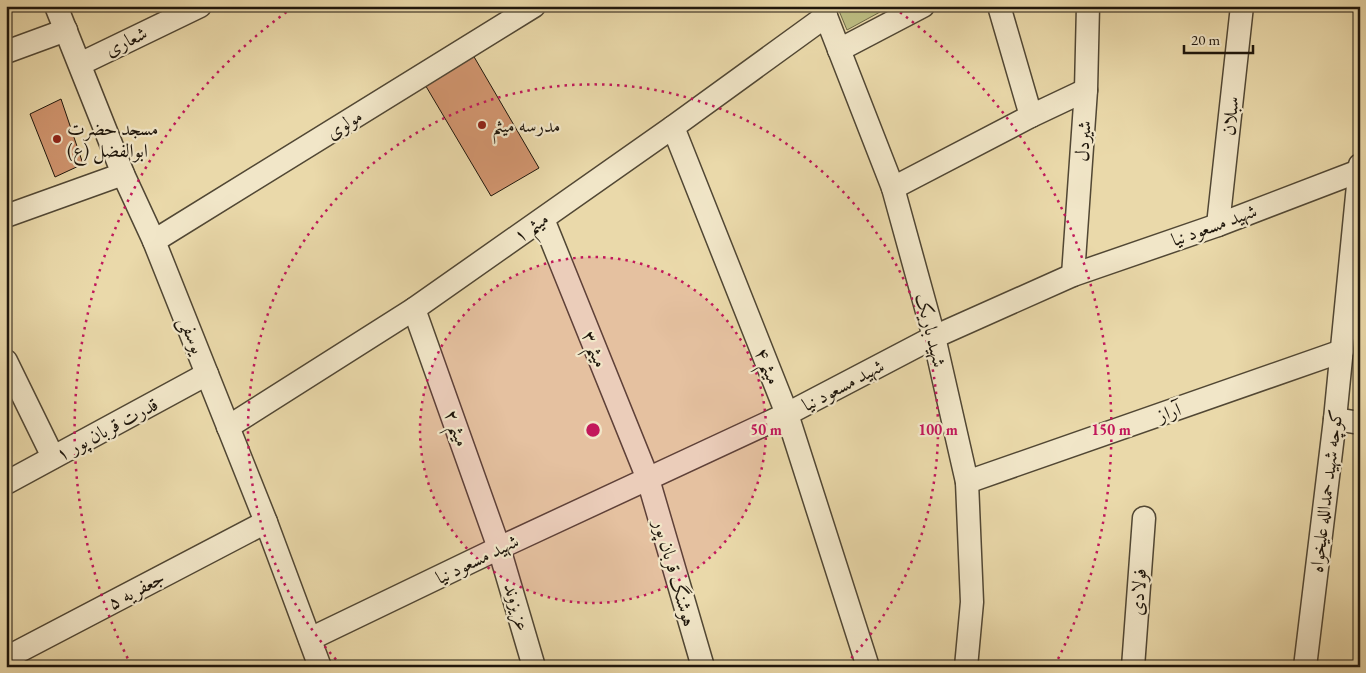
<svg xmlns="http://www.w3.org/2000/svg" width="1366" height="673" font-family="'EB Garamond',Amiri,serif">
<style>
.green{fill:#bdbe84;stroke:#6e6a48}
.building{fill:#d1956f;stroke:#1e160c}
.lines{fill:none;stroke-linecap:round;stroke-linejoin:round}
.street-casing{stroke:#514734;stroke-width:25}
.street{stroke:#f1e6c8;stroke-width:22}
.ring{fill:none;stroke:#c2185b;stroke-width:2.5;stroke-dasharray:2.5 5}
.poi-dot{fill:#8f2418;stroke:#f1e6c8;stroke-width:2}
.labels{text-anchor:middle;dominant-baseline:central;stroke-width:4.5;stroke-linejoin:round;paint-order:stroke}
.street-label{font-size:19px;fill:#1e160c;stroke:#f1e6c8}
.poi-label{font-size:19px;fill:#1e160c;stroke:#f1e6c8;text-anchor:start}
.centre{fill:#c2185b;stroke:#f1e6c8;stroke-width:2.5}
.ring-label{font-size:15px;text-anchor:middle;font-weight:bold;fill:#c2185b;stroke:#f1e6c8;stroke-width:4.5;stroke-linejoin:round;paint-order:stroke}
</style>
<rect width="100%" height="100%" fill="#ead9aa"/>
<filter id="stains"><feTurbulence type="fractalNoise" baseFrequency=".004" numOctaves="4"/><feColorMatrix values="0 0 0 0 .2 0 0 0 0 .09 0 0 0 0 .02 0 0 0 .5 -.17"/></filter>
<radialGradient id="worn" r=".72"><stop offset=".6" stop-color="#630" stop-opacity="0"/><stop offset="1" stop-color="#630" stop-opacity=".3"/></radialGradient>
<polygon class="green" points="837,6 891,6 847,30"/>
<g class="building">
<polygon points="473,55 539,168 491,196 424,83"/>
<polygon points="61,99 83,164 55,177 30,114"/>
</g>
<g class="lines">
<defs>
<g id="street">
<polyline points="56,6 123,174 154,241 266,522 320,667"/>
<polyline points="822,6 893,188 934,337 967,482 972,602 966,667"/>
<polyline points="999,6 1031,116"/>
<polyline points="839,50 923,6"/>
<polyline points="6,52 66,30"/>
<polyline points="80,64 200,6"/>
<polyline points="673,127 787,414 868,667"/>
<polyline points="893,188 1031,116 1086,90"/>
<polyline points="6,216 123,174"/>
<polyline points="543,219 648,479 703,667"/>
<polyline points="1218,225 1242,6"/>
<polyline points="154,241 534,6"/>
<polyline points="1073,275 1086,90 1088,6"/>
<polyline points="414,309 499,548 534,667"/>
<polyline points="6,361 53,457"/>
<polyline points="1335,419 1360,423"/>
<polyline points="228,427 414,309 673,127 826,16"/>
<polyline points="967,482 1342,351"/>
<polyline points="6,483 207,374"/>
<polyline points="310,639 499,548 787,414 934,337 1073,275 1218,225 1359,171"/>
<polyline points="6,658 266,522"/>
<polyline points="1133,667 1144,518"/>
<polyline points="1305,667 1335,419 1360,165"/>
</g>
</defs>
<use href="#street" class="street-casing"/>
<use href="#street" class="street"/>
</g>
<circle cx="593" cy="430" r="173" fill="#c2185b" fill-opacity=".12"/>
<g class="ring">
<circle cx="593" cy="430" r="173"/>
<path d="M341 665A345 345 0 1 1 845 665"/>
<path d="M131 665A518 518 0 0 1 292 8M894 8A518 518 0 0 1 1055 665"/>
</g>
<g class="poi-dot">
<circle cx="482" cy="125" r="5"/>
<circle cx="57" cy="139" r="5"/>
</g>
<g class="labels">
<g class="street-label">
<text transform="translate(126 41) rotate(-26)">شعاری</text>
<text transform="translate(1230 116) rotate(-84)">سبلان</text>
<text transform="translate(344 124) rotate(-32)">مولوی</text>
<text transform="translate(1083 141) rotate(-86)">شیردل</text>
<text transform="translate(1214 225) rotate(-20)">شهید مسعود نیا</text>
<text transform="translate(531 227) rotate(-35)">میثم ۱</text>
<text transform="translate(931 330) rotate(76)">شهید باریک</text>
<text transform="translate(192 335) rotate(68)">یوسفی</text>
<text transform="translate(595 349) rotate(68)">میثم ۳</text>
<text transform="translate(768 366) rotate(68)">میثم ۴</text>
<text transform="translate(843 385) rotate(-28)">شهید مسعود نیا</text>
<text transform="translate(1169 412) rotate(-19)">آراز</text>
<text transform="translate(457 428) rotate(70)">میثم ۲</text>
<text transform="translate(107 429) rotate(-28)">قدرت قربان پور ۱</text>
<text transform="translate(1326 491) rotate(-83)">کوچه شهید حمدالله علیخواه</text>
<text transform="translate(477 559) rotate(-26)">شهید مسعود نیا</text>
<text transform="translate(675 573) rotate(74)">هوشنگ قربان پور</text>
<text transform="translate(136 590) rotate(-28)">جعفریه ۵</text>
<text transform="translate(1138 592) rotate(-86)">فولادی</text>
<text transform="translate(517 607) rotate(74)">عزیزوند</text>
</g>
<g class="poi-label">
<text x="492" y="125">مدرسه میثم</text>
<text x="67" y="128">مسجد حضرت<tspan x="67" dy="22">ابوالفضل (ع)</tspan></text>
</g>
</g>
<circle cx="593" cy="430" r="8" class="centre"/>
<g class="ring-label">
<text x="766" y="435">50 m</text>
<text x="938" y="435">100 m</text>
<text x="1111" y="435">150 m</text>
</g>
<rect width="1366" height="673" fill="none" stroke="#ead9aa" stroke-width="25"/>
<rect x="8" y="8" width="1351" height="658" fill="none" stroke="#1e160c" stroke-width="2.5"/>
<rect x="12" y="12" width="1341" height="648" fill="none" stroke="#1e160c"/>
<path d="M1184 45v8h69v-8" fill="none" stroke="#1e160c" stroke-width="2.5"/>
<text x="1191" y="45" font-size="15" fill="#1e160c" stroke="#f1e6c8" stroke-width="4" paint-order="stroke">20 m</text>
<rect width="100%" height="100%" filter="url(#stains)"/>
<rect width="100%" height="100%" fill="url(#worn)"/>
</svg>
